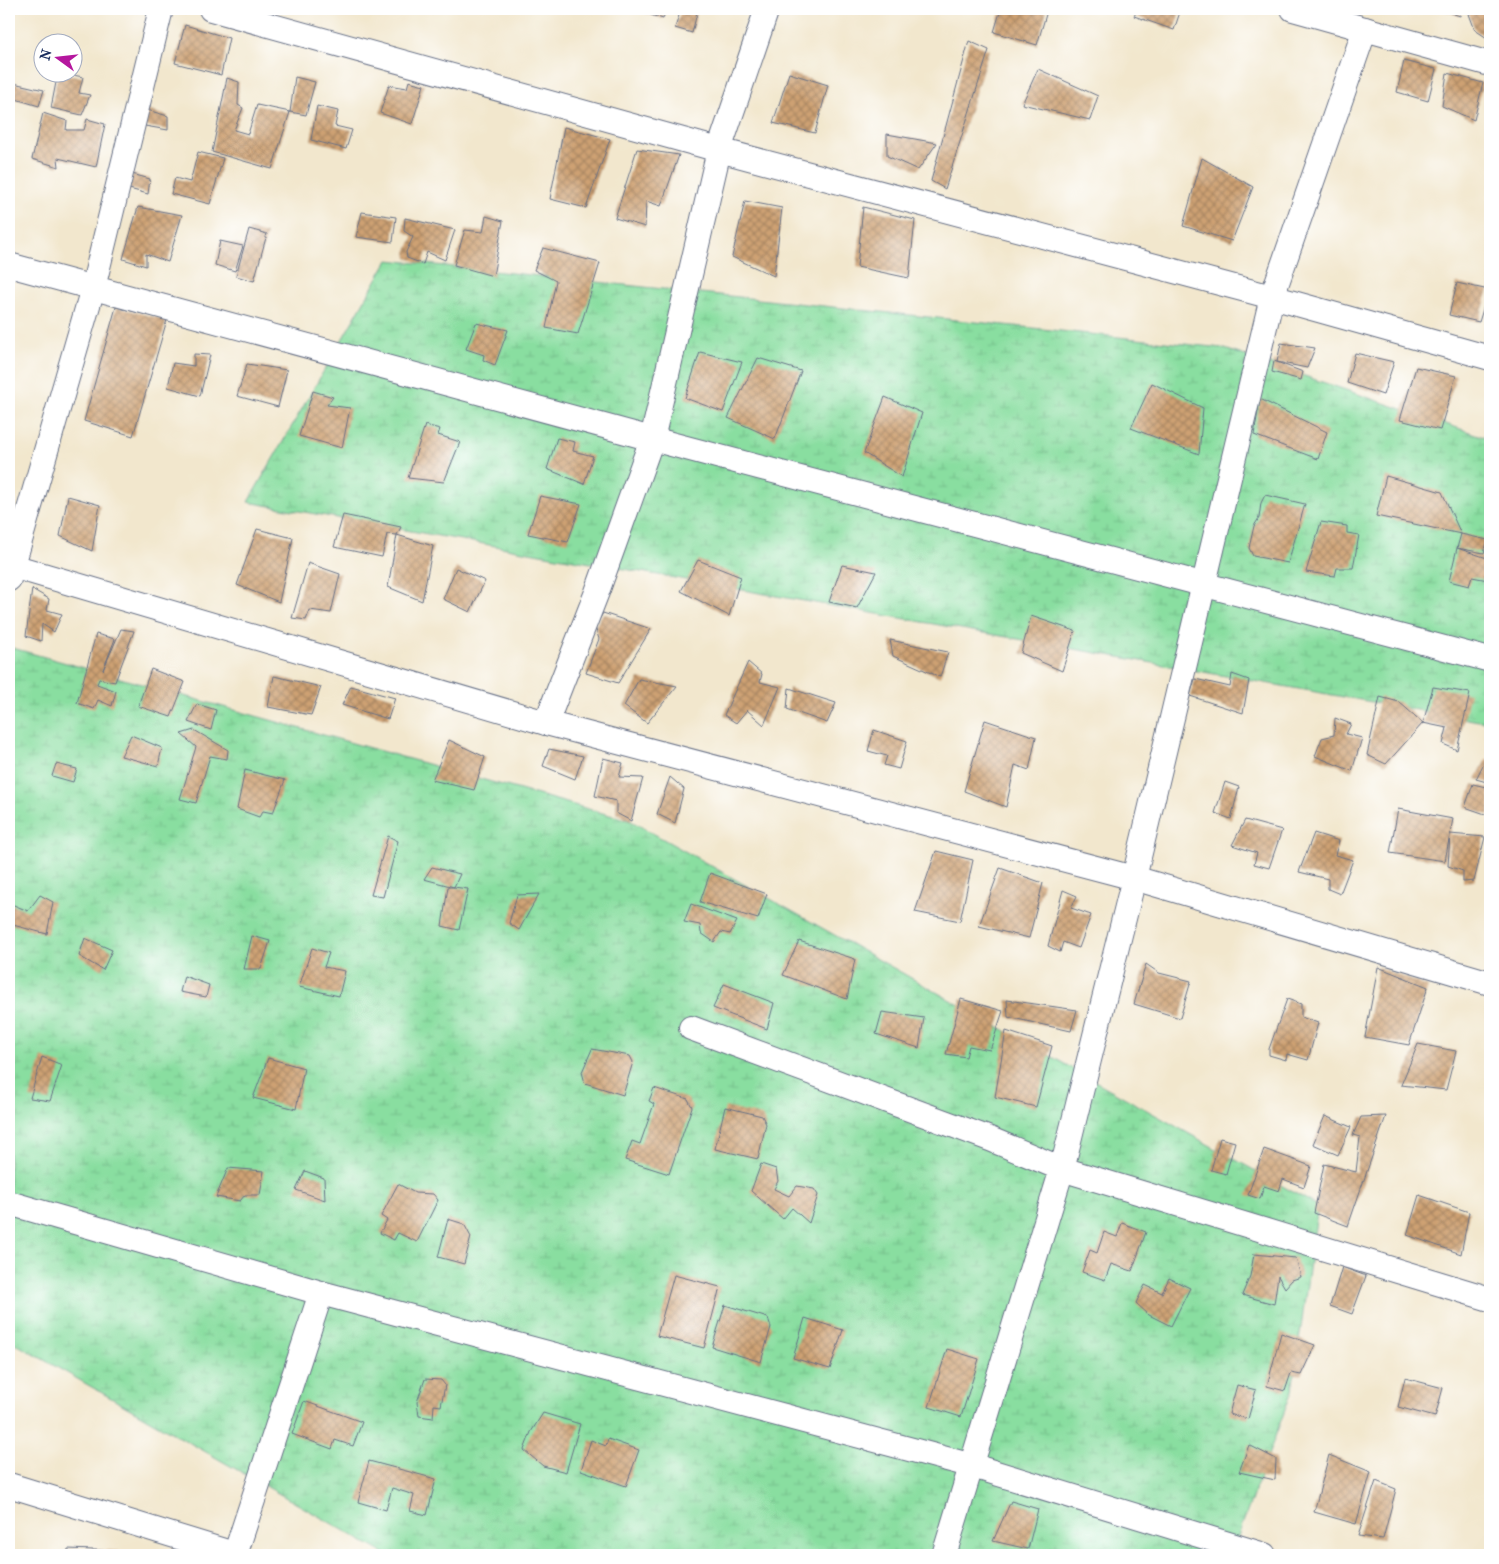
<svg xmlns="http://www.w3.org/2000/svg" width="1499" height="1564" font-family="'IM FELL French Canon',serif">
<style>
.wetland{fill:url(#wetland-marsh);stroke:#52867f}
.building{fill:url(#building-cross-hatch)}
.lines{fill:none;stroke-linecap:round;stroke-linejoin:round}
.minor-casing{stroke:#666f85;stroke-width:26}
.minor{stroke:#fff;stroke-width:24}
</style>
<defs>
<pattern id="wetland-marsh" width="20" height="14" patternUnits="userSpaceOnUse" patternTransform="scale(1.25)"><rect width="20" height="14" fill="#89dea0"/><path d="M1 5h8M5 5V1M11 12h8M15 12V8" fill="none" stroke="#76bf8c"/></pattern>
<pattern id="building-cross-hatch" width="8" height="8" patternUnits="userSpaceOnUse" patternTransform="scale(1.25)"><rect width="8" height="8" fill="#cea173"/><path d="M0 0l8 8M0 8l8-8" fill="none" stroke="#a68462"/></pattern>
</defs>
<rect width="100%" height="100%" fill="#fff"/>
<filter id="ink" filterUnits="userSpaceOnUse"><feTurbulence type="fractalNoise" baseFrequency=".02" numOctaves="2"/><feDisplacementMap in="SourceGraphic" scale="10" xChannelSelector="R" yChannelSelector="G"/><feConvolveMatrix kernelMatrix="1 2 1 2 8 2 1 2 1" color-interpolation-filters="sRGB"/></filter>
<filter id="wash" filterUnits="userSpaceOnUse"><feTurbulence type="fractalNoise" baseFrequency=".0096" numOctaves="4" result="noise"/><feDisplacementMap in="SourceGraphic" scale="20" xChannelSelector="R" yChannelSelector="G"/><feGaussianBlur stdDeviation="1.12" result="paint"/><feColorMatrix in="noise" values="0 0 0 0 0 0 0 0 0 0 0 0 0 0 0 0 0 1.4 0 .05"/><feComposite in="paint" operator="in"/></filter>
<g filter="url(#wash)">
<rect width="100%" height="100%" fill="#f2e7cd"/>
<g class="wetland">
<polygon points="388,260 1222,348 1490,439 1490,723 248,502"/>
<polygon points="9,647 631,821 1318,1206 1292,1391 1231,1555 387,1555 9,1340"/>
</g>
<g id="blocks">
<g class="building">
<polygon points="370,9 385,9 384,15"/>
<polygon points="646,9 666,9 663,19 645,13"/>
<polygon points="681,9 698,9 692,33 675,28"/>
<polygon points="1001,9 1047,11 1037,45 994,32"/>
<polygon points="1138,9 1181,9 1174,30 1134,16"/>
<polygon points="1439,9 1461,9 1460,16"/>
<polygon points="1476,10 1490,13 1490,40 1475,30 1469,14"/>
<polygon points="185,25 229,38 221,75 175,63"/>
<polygon points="969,41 989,50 945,189 931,181"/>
<polygon points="1404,61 1436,69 1428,101 1397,92"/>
<polygon points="1038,69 1098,96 1090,120 1022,104"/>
<polygon points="58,72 83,77 79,93 90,95 82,115 51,108"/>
<polygon points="789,73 828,85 815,133 773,123"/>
<polygon points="1447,73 1483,83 1474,120 1442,106"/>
<polygon points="295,77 315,82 306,115 290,112"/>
<polygon points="227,78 239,82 238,105 243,108 234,130 248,134 257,105 290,112 272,169 212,152"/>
<polygon points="409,81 424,85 412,124 380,113 389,85 407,88"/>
<polygon points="9,82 44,90 39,106 9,97"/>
<polygon points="317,106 338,111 335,126 352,130 346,149 311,140"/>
<polygon points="147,110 168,116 168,130 145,126"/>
<polygon points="43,113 67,121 66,130 84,130 87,119 105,124 96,167 58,158 59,167 32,159"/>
<polygon points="564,127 610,139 586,208 550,199"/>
<polygon points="887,134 937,143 918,170 887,156"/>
<polygon points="637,149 679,155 661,206 646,201 645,227 615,218"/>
<polygon points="198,152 223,158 210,204 171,194 175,178 190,182"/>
<polygon points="1202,158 1253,187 1232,241 1183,226"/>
<polygon points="132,174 150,179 148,194 129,189"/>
<polygon points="745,201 782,208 774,276 732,257"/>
<polygon points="138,207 182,215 168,262 146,254 146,266 123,259"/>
<polygon points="863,207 915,220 909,278 857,267"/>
<polygon points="362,212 396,217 393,242 356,237"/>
<polygon points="486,216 503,221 493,276 454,265 465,230 483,232"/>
<polygon points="405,218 455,230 445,260 427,252 423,264 407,258 406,252 413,237 404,231"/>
<polygon points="249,229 267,234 254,281 236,276"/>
<polygon points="220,241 243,246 235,271 215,265"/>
<polygon points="543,248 600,263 578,334 546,328 556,281 534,270"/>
<polygon points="1457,283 1489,290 1479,322 1449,315"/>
<polygon points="116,307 167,320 133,436 84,421"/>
<polygon points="476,323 508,330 495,365 483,360 484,355 466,349"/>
<polygon points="1281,343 1315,348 1307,368 1277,362"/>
<polygon points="700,352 742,362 723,412 685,398"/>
<polygon points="1355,353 1394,362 1383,395 1347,383"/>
<polygon points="194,354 210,355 200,396 168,387 173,363 194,366"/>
<polygon points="758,358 801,371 775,439 728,418"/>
<polygon points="1274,361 1303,372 1301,380 1272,372"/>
<polygon points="247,364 287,370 278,407 237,396"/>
<polygon points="1416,367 1456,376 1440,430 1400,420"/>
<polygon points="1152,383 1203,408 1199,454 1131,428"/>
<polygon points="313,391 333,397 327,405 350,408 342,448 299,436"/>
<polygon points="885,397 922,413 902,477 864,453"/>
<polygon points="1260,399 1327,432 1318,459 1254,435"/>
<polygon points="425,425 440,429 438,435 460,442 444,482 408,478"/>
<polygon points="557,438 575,442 573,451 593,456 584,484 547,469"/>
<polygon points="1386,476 1442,492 1461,534 1376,516"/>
<polygon points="1265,495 1305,504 1288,563 1253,556 1249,548 1254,526 1259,518 1261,503"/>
<polygon points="68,496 100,505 92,551 60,536"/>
<polygon points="540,496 581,504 568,542 528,534"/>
<polygon points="343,515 401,527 397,535 387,534 382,557 334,547"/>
<polygon points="1321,522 1347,526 1347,533 1359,535 1353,568 1337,568 1335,576 1306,572"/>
<polygon points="257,529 293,538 279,602 237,585"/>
<polygon points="1461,534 1488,540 1484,553 1457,548"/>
<polygon points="397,535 433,546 422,601 388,587"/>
<polygon points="1457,548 1490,559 1488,580 1472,577 1469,586 1449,581"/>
<polygon points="698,560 741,577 729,616 681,591"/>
<polygon points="308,563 340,574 331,613 310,610 306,620 292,618"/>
<polygon points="842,565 876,572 857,608 829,602"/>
<polygon points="456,568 485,581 470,612 443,599"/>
<polygon points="32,589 49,599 47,610 62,614 54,632 42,624 41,641 26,636"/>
<polygon points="603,613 651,629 618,683 586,673 599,639 595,627"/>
<polygon points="1031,616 1075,631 1062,671 1021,653"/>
<polygon points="121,629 134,631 115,682 99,679 97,684 116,691 112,706 98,700 94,709 77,703 96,634 115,639 103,670"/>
<polygon points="890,640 948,652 940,677 893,656"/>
<polygon points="748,662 762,674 760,682 780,687 764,725 747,710 736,723 724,715"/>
<polygon points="151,669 185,682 171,717 138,706"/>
<polygon points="1232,674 1249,680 1243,713 1190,696 1195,679 1230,687"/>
<polygon points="274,676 321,687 311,715 268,707"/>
<polygon points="639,679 677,686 647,723 624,706"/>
<polygon points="351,686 395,698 388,719 342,705"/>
<polygon points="1433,687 1470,693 1457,750 1443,744 1447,728 1423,723"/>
<polygon points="789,688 836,703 827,723 787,709"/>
<polygon points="1380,697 1399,702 1423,723 1386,764 1367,755"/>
<polygon points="197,704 216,710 211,730 188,722"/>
<polygon points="1335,718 1351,724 1346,734 1362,738 1352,771 1315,756 1322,738 1334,735"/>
<polygon points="985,720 1036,737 1029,770 1015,765 1006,807 964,791"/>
<polygon points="194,730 228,750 227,759 210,756 196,803 180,799 196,747 181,734"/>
<polygon points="874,730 907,741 899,769 884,765 887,756 868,751"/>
<polygon points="131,735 162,748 158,766 121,756"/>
<polygon points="449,740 485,757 474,790 432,780"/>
<polygon points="549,749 583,756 575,779 543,766"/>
<polygon points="603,758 623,763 619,777 643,778 631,821 616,813 616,801 595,796"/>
<polygon points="1486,759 1490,759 1490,783 1476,779"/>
<polygon points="56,764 77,769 73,782 52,776"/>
<polygon points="245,770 285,780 273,813 263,811 259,817 237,809"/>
<polygon points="670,777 684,789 675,823 657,814"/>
<polygon points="1225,782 1239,787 1231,819 1215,813"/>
<polygon points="1473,784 1490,788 1490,809 1488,815 1465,807"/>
<polygon points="1398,809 1453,819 1450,834 1485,837 1474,881 1463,882 1463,871 1448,866 1450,834 1445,861 1390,853"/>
<polygon points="1245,820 1282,830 1269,868 1254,864 1257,853 1232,845"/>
<polygon points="1314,833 1339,841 1335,855 1353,860 1340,894 1328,889 1328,879 1299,872"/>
<polygon points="388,836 398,841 383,897 371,895"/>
<polygon points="936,851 973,860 960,921 915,912"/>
<polygon points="432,867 460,874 454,887 468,889 459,930 442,926 448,887 454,887 424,879"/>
<polygon points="1000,868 1043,883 1029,938 979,926"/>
<polygon points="710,873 767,894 758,919 700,902"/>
<polygon points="1063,890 1077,896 1071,908 1091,915 1079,948 1063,942 1060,952 1048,946"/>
<polygon points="539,894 519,930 509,923 517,895"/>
<polygon points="40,895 53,902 47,934 9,924 9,903 28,911"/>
<polygon points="691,904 737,921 730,934 721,932 714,942 701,933 700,925 684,922"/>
<polygon points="252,936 270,941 261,969 244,969"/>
<polygon points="85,938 112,950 103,970 79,956"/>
<polygon points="799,941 855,959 847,999 783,975"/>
<polygon points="312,948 329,953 324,967 345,971 339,996 299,987"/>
<polygon points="1146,964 1159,973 1191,981 1180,1018 1134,1004"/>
<polygon points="1378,967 1428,987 1409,1045 1365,1037"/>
<polygon points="184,976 209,985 206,997 180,992"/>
<polygon points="724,984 774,1003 767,1029 713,1008"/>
<polygon points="961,999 1003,1011 990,1050 969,1046 966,1057 946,1054"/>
<polygon points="1287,999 1301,1004 1301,1017 1318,1023 1308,1060 1287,1054 1286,1060 1269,1055 1269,1049"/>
<polygon points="1007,1000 1077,1010 1071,1031 1008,1017"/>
<polygon points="882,1012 924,1018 919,1048 876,1034"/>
<polygon points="1006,1031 1052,1046 1036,1107 995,1097"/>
<polygon points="1418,1044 1456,1051 1446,1090 1401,1085"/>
<polygon points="592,1049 630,1056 633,1062 623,1095 585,1083 582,1072"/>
<polygon points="42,1057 62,1065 50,1101 30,1098"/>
<polygon points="268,1058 304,1068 296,1109 253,1098"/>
<polygon points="654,1088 688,1099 692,1107 669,1174 625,1160 632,1141 640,1144 654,1104 649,1101"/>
<polygon points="725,1107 762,1116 766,1124 758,1159 715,1149"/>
<polygon points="1325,1116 1351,1127 1338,1155 1313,1144"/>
<polygon points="1386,1116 1348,1226 1314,1213 1324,1164 1356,1172 1360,1137 1353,1135 1361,1117"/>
<polygon points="1220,1138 1235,1142 1226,1174 1211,1170"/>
<polygon points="1264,1149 1311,1166 1304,1187 1283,1179 1279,1191 1264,1186 1260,1199 1248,1195"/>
<polygon points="761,1164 776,1169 778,1181 774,1189 789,1196 797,1186 814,1189 818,1195 809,1223 792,1208 783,1219 751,1191"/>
<polygon points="228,1168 264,1171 260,1195 245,1195 240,1201 216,1197"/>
<polygon points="305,1171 324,1178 325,1200 296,1190"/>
<polygon points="398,1184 415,1193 433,1194 438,1200 417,1242 398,1233 394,1240 380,1233 387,1220 381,1216"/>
<polygon points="1419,1195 1469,1212 1461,1254 1407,1235"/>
<polygon points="448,1219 464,1224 471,1237 464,1264 438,1257"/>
<polygon points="1122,1223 1146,1232 1132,1271 1111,1264 1105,1280 1082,1272 1090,1250 1097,1253 1104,1232 1117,1237"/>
<polygon points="1254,1254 1296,1258 1301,1277 1292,1280 1285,1288 1278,1276 1274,1304 1242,1295 1250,1276"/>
<polygon points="1342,1267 1366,1276 1352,1314 1330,1306"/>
<polygon points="674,1275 720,1287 704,1348 657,1336"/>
<polygon points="1169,1278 1190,1288 1171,1326 1149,1315 1136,1303 1145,1285 1162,1293"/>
<polygon points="725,1305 768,1318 771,1327 761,1362 712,1347"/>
<polygon points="805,1318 843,1330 830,1369 793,1358"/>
<polygon points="1281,1333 1315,1345 1301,1375 1291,1373 1285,1391 1267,1386"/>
<polygon points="947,1349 979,1359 961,1417 929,1407"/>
<polygon points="1405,1378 1443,1388 1435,1417 1398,1407"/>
<polygon points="425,1379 441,1380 445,1385 441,1406 434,1405 433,1418 419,1416 417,1402"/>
<polygon points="1237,1385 1256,1390 1248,1419 1229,1414"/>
<polygon points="304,1401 362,1422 353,1446 335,1440 332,1449 292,1434"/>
<polygon points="543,1413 580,1424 566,1472 543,1466 524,1450 531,1432"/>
<polygon points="608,1439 639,1450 626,1486 581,1470 591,1440 606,1446"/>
<polygon points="1249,1445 1276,1459 1275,1480 1239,1472"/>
<polygon points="1329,1455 1371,1472 1356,1524 1314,1512"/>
<polygon points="369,1461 436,1479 427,1515 410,1511 414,1495 392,1488 386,1510 358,1502"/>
<polygon points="1376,1481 1396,1489 1383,1539 1358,1536"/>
<polygon points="1011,1501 1038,1509 1028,1549 993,1541"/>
<polygon points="68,1549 119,1551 117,1555 67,1555"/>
</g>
</g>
</g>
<g filter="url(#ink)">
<use href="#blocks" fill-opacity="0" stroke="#666f85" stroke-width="1"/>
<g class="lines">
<defs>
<g id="minor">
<polyline points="211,9 719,150 1272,297 1490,358"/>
<polyline points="1293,9 1490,64"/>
<polyline points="9,265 652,439 1490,660"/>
<polyline points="9,565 546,723 1134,878 1490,983"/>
<polyline points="9,579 93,288 161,9"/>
<polyline points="546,723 597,592 652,439 719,150 767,9"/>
<polyline points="691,1028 990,1139 1062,1169 1490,1299"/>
<polyline points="9,1203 321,1293 973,1466 1264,1555"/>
<polyline points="9,1485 237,1555"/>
<polyline points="235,1555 321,1293"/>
<polyline points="944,1555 1062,1169 1134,878 1272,297 1365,29"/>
</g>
</defs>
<use href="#minor" class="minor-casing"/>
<use href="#minor" class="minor"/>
</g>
</g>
<rect width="1499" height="1564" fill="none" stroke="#fff" stroke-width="30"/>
<g transform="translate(58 58) rotate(285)"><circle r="24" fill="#ffffff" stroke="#a4acbf"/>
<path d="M0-4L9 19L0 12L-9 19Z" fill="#b5179e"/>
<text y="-8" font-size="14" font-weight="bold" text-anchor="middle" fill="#1b2f5e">N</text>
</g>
</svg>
